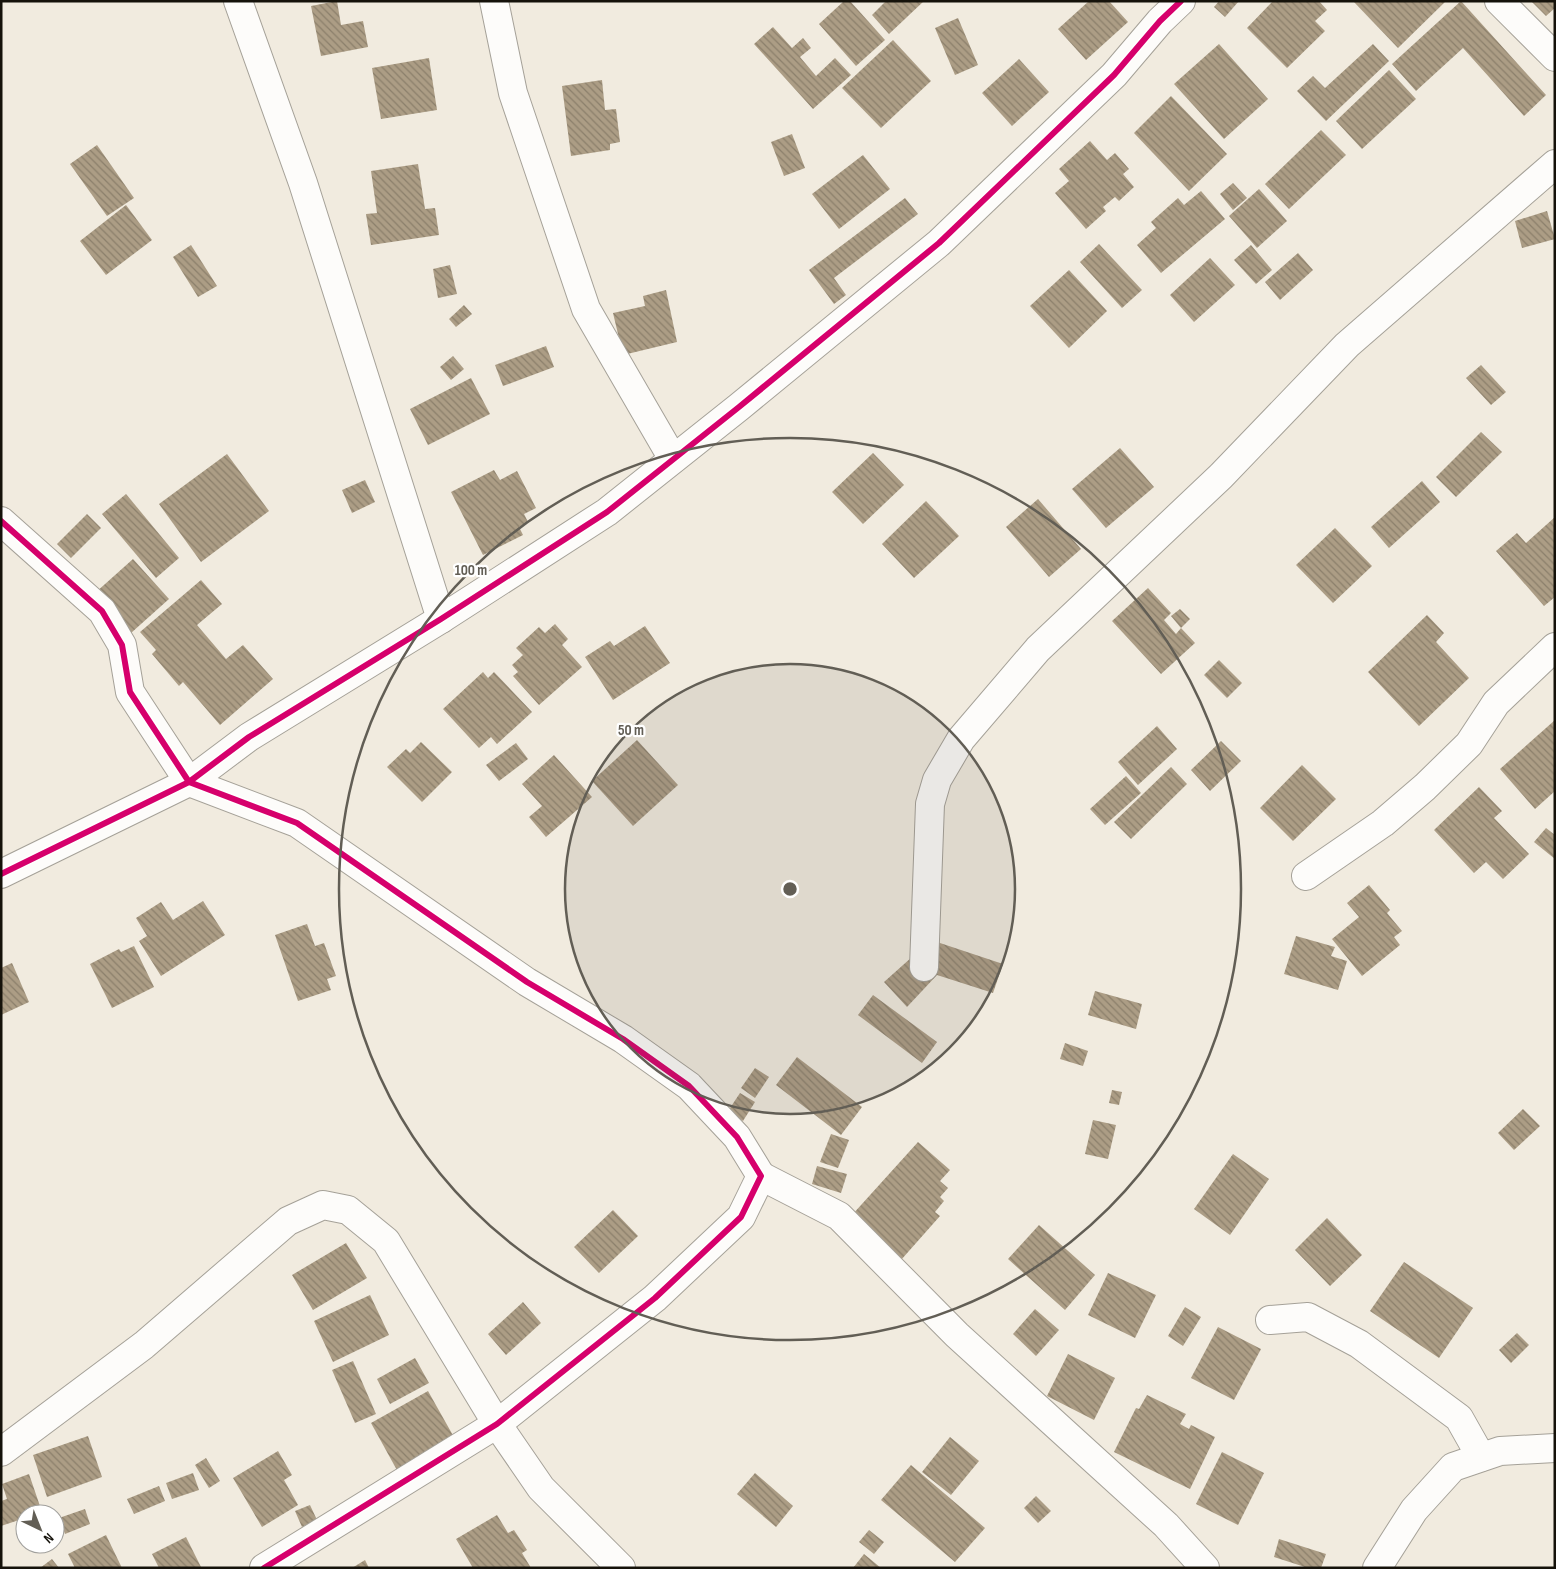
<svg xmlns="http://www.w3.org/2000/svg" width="1556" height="1569" font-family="'Sofia Sans Condensed',sans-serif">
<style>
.building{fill:url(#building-back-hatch)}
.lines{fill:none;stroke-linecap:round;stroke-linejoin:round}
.minor-casing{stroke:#a5a198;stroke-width:30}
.minor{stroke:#fdfcfa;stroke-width:28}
.cycleway-casing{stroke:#fff;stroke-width:9}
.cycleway{stroke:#d6006c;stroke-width:6}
.ring{fill:none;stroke:#625e55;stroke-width:2.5}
.centre{fill:#625e55;stroke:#fff;stroke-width:2.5}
.ring-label{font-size:15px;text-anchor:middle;font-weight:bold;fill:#625e55;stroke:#fff;stroke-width:4.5;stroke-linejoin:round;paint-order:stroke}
</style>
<defs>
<pattern id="building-back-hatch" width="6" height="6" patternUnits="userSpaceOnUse" patternTransform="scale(1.25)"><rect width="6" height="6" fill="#ac9d85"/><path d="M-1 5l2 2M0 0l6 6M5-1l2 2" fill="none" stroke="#8b7f6b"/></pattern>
</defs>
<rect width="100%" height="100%" fill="#f1ebdf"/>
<g class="building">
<polygon points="337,1 341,25 363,21 368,47 321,56 311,6"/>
<polygon points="844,1 850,1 885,40 856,66 819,24"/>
<polygon points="886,1 924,1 889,34 872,15"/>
<polygon points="1089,1 1109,1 1128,22 1086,60 1058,29"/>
<polygon points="1219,1 1239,1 1225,17 1214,7"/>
<polygon points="1273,1 1319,1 1327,10 1315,21 1325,31 1287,68 1247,28"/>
<polygon points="1353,1 1446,1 1398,48"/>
<polygon points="1461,1 1546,95 1524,116 1463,48 1416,91 1392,64"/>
<polygon points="1531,1 1555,1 1555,8 1546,16"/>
<polygon points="958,18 978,65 955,75 935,28"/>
<polygon points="773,27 792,48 803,38 811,48 800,57 816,76 835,58 851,75 813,109 754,44"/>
<polygon points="893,40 931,81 881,128 842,88"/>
<polygon points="1219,44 1268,99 1224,139 1174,84"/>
<polygon points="1373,44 1389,61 1326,121 1297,91 1313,76 1325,88"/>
<polygon points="429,58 437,110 381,119 372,68"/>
<polygon points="1019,59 1049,92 1012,126 982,93"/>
<polygon points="1389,70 1416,99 1362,149 1336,121"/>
<polygon points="602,80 605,110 616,109 620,142 610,144 610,150 571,156 562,86"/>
<polygon points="1171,96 1227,154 1189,191 1134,133"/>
<polygon points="1321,130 1346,155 1289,209 1265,184"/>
<polygon points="792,134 805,168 784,176 771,142"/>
<polygon points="1090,141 1107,160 1115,153 1129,169 1123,174 1134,187 1119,201 1115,197 1103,207 1106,211 1086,229 1055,193 1069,181 1059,169"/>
<polygon points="97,145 134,198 107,216 70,164"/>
<polygon points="863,155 890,189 839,229 812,194"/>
<polygon points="418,164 425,209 435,208 439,235 371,245 366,214 377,213 371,171"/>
<polygon points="1233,183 1247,198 1233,210 1220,194"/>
<polygon points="1259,189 1287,221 1257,248 1229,216"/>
<polygon points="1201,191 1225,219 1161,273 1137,245 1156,228 1151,222 1178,198 1184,205"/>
<polygon points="905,198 918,214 834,278 846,295 834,304 809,270"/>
<polygon points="126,205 152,240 106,275 80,241"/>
<polygon points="1547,211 1555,239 1522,248 1515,221"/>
<polygon points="1099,244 1142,290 1122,308 1080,262"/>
<polygon points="191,245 217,286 198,297 173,257"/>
<polygon points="1251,245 1272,270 1256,284 1234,260"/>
<polygon points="1298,253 1313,270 1280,300 1265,282"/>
<polygon points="1210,258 1235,285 1194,322 1170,295"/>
<polygon points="450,265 457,294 438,298 433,269"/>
<polygon points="1069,270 1107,311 1069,348 1030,306"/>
<polygon points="666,290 677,342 623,355 613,313 645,306 643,296"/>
<polygon points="464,305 472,314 456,327 449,319"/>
<polygon points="546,346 554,367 503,386 495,365"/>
<polygon points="453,356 464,369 451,380 440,367"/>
<polygon points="1481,365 1506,392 1491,405 1466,378"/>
<polygon points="471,378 490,414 428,445 410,409"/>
<polygon points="1481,432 1502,452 1456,497 1436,477"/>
<polygon points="1120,448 1154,487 1106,528 1072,489"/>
<polygon points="873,453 904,485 863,524 832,492"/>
<polygon points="227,454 269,511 201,562 159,504"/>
<polygon points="494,470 500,480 517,471 536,508 524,514 528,522 519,527 523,535 483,555 451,492"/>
<polygon points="365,480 375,502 352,513 342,490"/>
<polygon points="1422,481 1440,502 1389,548 1371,527"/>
<polygon points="126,494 179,558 156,578 102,514"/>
<polygon points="1038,499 1081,549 1049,577 1006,527"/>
<polygon points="926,501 959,536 914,578 882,544"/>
<polygon points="87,514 101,528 71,558 57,544"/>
<polygon points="1555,517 1555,597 1544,606 1496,551 1517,533 1526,543"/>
<polygon points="1335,528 1372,566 1333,603 1296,565"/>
<polygon points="133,559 169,599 131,633 95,593"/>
<polygon points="201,580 222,604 197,625 226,659 243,645 273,679 220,725 183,682 179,686 152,654 156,650 140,632"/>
<polygon points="1148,588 1171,613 1164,620 1176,634 1181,628 1195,643 1161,674 1112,621"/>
<polygon points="1180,609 1190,619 1181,628 1171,616"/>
<polygon points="1427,615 1444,633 1436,642 1469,678 1419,726 1368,672"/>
<polygon points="555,624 568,639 562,645 582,667 539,705 513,676 518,672 512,665 523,655 516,648 539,627 545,633"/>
<polygon points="645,626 670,663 613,700 585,657 610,641 614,646"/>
<polygon points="1219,660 1242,683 1227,698 1204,675"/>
<polygon points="483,672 488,678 494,672 532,712 497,744 491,737 479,748 443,709"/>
<polygon points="1555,720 1555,791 1535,809 1500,769"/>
<polygon points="1157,726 1177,749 1138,785 1118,762"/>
<polygon points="637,740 678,785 633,826 592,781"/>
<polygon points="1221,741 1241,761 1210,791 1191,770"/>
<polygon points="421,742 452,772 422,802 387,767 406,749 410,753"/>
<polygon points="516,743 528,759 499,781 486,765"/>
<polygon points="554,755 592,797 546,837 529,817 542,806 522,784"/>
<polygon points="1302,765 1336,799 1293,841 1260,808"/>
<polygon points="1171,767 1187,784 1131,839 1114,822"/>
<polygon points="1126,776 1141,793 1105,825 1090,809"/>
<polygon points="1479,787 1502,811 1494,818 1529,854 1503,879 1486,862 1474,873 1434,830"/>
<polygon points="1546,828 1555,835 1555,859 1534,842"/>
<polygon points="1369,885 1390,910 1387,913 1402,931 1394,937 1400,945 1362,976 1332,939 1359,917 1347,903"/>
<polygon points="203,901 225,935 161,976 139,941 147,936 136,918 161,902 173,920"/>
<polygon points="307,924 315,946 324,943 336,976 327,979 331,990 298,1001 275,935"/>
<polygon points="1296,936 1335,947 1331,956 1347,961 1338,990 1284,974"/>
<polygon points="931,940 1003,964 993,993 937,975 907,1007 884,982"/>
<polygon points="134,946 154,987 112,1008 90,964 119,949 121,952"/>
<polygon points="12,963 29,1002 1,1015 1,968"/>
<polygon points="1095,991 1142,1004 1136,1029 1088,1015"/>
<polygon points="873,995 937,1042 922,1063 858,1015"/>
<polygon points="1065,1043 1088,1051 1083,1066 1060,1059"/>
<polygon points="797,1057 862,1107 841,1135 776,1085"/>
<polygon points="755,1068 769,1077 755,1098 741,1088"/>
<polygon points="1112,1090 1122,1092 1119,1105 1109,1103"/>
<polygon points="740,1093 755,1102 743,1121 728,1111"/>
<polygon points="1523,1109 1540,1126 1514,1150 1498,1133"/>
<polygon points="1093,1120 1116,1125 1108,1159 1085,1154"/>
<polygon points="831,1134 849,1140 838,1168 820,1162"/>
<polygon points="918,1142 950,1170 940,1181 948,1188 940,1197 944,1201 935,1212 940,1216 901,1260 852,1215"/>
<polygon points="1233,1154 1269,1179 1230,1235 1194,1209"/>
<polygon points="817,1166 847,1174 841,1193 812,1184"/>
<polygon points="613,1210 638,1236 599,1273 574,1247"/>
<polygon points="1327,1218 1362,1255 1330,1286 1295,1250"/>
<polygon points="1039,1225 1095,1275 1065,1310 1008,1259"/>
<polygon points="346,1243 367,1278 313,1310 292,1275"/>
<polygon points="1404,1262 1473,1308 1439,1358 1370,1311"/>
<polygon points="1108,1273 1156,1295 1135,1338 1088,1315"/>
<polygon points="370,1295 389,1335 333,1362 314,1321"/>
<polygon points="523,1302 541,1323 506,1355 488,1334"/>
<polygon points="1185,1307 1201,1317 1183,1346 1168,1336"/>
<polygon points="1035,1309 1059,1330 1036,1356 1013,1334"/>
<polygon points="1218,1327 1261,1349 1234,1400 1191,1378"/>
<polygon points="1517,1333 1529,1345 1511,1363 1499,1350"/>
<polygon points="1068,1354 1115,1378 1094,1420 1047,1396"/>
<polygon points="415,1358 429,1383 390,1404 377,1379"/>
<polygon points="353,1361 376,1414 355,1423 332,1370"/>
<polygon points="428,1391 455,1439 398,1472 371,1423"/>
<polygon points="1147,1395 1186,1414 1180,1424 1189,1429 1191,1425 1215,1437 1190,1489 1114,1452 1136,1408 1139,1409"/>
<polygon points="88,1436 102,1477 47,1497 33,1455"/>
<polygon points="950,1437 979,1461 951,1495 922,1472"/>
<polygon points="278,1451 292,1475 284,1480 298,1505 262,1527 233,1478"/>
<polygon points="1222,1452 1264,1473 1238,1525 1196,1504"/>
<polygon points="206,1458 220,1481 209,1488 195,1465"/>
<polygon points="911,1465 985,1528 955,1562 881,1500"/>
<polygon points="193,1473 199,1490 172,1499 166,1483"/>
<polygon points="755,1473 793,1506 776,1527 737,1494"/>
<polygon points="29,1474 42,1512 25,1514 25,1518 1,1526 1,1501 7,1499 2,1484"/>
<polygon points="159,1486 165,1501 134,1514 127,1499"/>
<polygon points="1036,1496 1051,1511 1038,1523 1024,1508"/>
<polygon points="310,1505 317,1520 302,1527 295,1511"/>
<polygon points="85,1509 90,1524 65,1534 59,1518"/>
<polygon points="497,1515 508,1533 514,1530 527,1550 522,1553 531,1568 473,1568 456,1539"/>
<polygon points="869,1530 884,1542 874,1554 859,1542"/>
<polygon points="106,1535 122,1568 75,1568 68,1554"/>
<polygon points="186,1537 201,1567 159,1568 152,1554"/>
<polygon points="1279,1539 1326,1554 1321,1568 1308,1568 1274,1557"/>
<polygon points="864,1554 881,1568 853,1568"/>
<polygon points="52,1559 59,1568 40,1568"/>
<polygon points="365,1560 369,1568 352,1568"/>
</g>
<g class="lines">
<defs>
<g id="minor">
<polyline points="238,1 303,183 441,619"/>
<polyline points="494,1 513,93 586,309 673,459"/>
<polyline points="1499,1 1555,57"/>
<polyline points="1,521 102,611 122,645 130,692 189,782 297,823 527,982 623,1039 689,1086 737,1137 761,1176 741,1217 655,1298 497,1424 264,1568"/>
<polyline points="1,874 189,782 249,737 441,619 607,512 739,407 939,243 1114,75 1160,21 1181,1"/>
<polyline points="1306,876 1383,823 1425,787 1469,744 1496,703 1555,647"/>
<polyline points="924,967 930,804 937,780 961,739 1038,649 1221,476 1347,345 1555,164"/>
<polyline points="761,1176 839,1216 957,1335 1166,1525 1205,1568"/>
<polyline points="1270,1320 1308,1317 1359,1344 1459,1418 1481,1457"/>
<polyline points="1,1452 144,1345 288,1221 323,1205 348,1210 386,1241 497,1424 541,1488 621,1568"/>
<polyline points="1377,1568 1414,1510 1453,1467 1500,1451 1555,1448"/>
</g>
</defs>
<use href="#minor" class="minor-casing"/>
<use href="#minor" class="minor"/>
<defs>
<g id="cycleway">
<polyline points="1,521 102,611 122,645 130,692 189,782 297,823 527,982 623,1039 689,1086 737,1137 761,1176 741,1217 655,1298 497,1424 264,1568"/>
<polyline points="1,874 189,782 249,737 441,619 607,512 739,407 939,243 1114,75 1160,21 1181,1"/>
</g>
</defs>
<use href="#cycleway" class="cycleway-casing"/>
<use href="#cycleway" class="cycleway"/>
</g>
<circle cx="790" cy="889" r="225" fill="#625e55" fill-opacity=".12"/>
<g class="ring">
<circle cx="790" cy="889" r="225"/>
<circle cx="790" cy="889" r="451"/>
</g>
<circle cx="790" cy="889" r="8" class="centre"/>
<g class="ring-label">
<text x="471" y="575">100 m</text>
<text x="631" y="735">50 m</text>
</g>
<rect width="1556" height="1569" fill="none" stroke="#15120a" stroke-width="5"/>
<g transform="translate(40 1529) rotate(137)"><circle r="24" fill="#ffffff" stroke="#a1a09d"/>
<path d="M0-4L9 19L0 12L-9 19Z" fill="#625e55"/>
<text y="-8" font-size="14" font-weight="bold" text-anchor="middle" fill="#15120a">N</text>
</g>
</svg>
